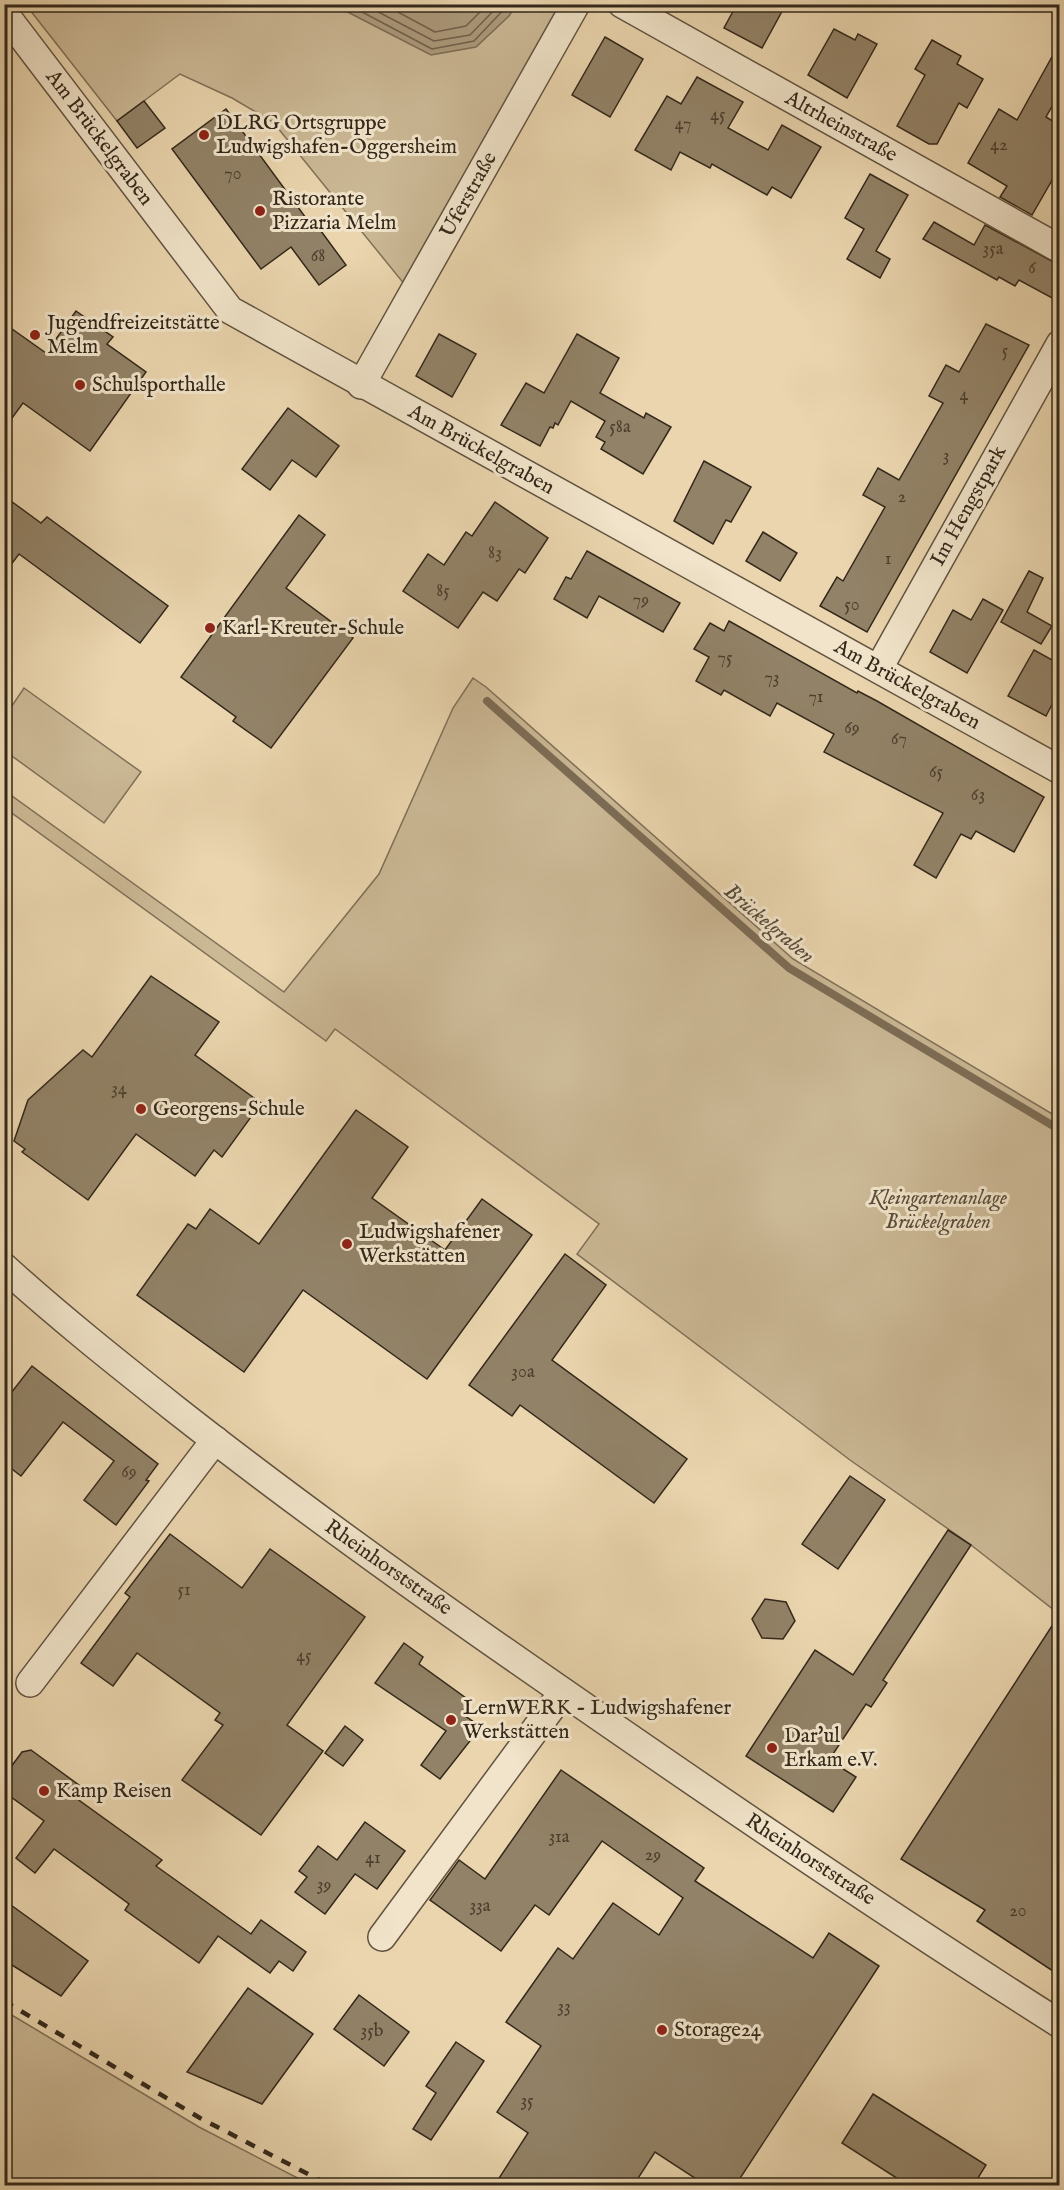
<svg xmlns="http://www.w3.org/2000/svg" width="1064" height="2190" font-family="'IM FELL English',serif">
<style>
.green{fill:#cbb895;stroke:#7f7058;stroke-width:1.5}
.water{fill:#ac9a7c;stroke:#7c6c55;stroke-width:1.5}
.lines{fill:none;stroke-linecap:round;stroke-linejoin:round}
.shore{stroke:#70614c;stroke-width:1.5}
.stream{stroke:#7c6c55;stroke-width:8}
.building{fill:#928267;stroke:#33281b;stroke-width:1.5}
.minor-casing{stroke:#615340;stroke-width:30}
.minor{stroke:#f1e4ca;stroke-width:27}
.rail{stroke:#33281b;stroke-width:4.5;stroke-dasharray:10 10;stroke-linecap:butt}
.poi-dot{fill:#8f2418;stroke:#f1e4ca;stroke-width:2}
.labels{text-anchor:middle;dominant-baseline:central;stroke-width:6;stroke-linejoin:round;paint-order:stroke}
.number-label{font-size:18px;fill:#4b3e2e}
.poi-label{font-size:21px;fill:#33281b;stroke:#f1e4ca;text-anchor:start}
.street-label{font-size:21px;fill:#33281b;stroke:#f1e4ca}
.park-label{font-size:21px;font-style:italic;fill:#594c3a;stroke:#f1e4ca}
.water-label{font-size:22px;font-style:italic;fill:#574a38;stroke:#f1e4ca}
</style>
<rect width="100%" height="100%" fill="#ead5ae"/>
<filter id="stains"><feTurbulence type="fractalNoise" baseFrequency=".00333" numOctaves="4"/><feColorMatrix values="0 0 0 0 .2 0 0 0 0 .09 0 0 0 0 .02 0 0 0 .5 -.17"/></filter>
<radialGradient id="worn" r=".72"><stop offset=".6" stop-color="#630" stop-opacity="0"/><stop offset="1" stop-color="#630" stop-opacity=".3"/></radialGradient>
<g class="green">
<polygon points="26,5 560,5 405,285 273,122 232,98 180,74 117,121"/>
<polygon points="473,678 486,687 793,959 1059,1118 1059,1614 971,1545 850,1460 577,1254 599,1224 335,1029 326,1041 5,808 5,791 284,992 379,874 453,708"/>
<polygon points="24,688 141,772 104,823 5,751 5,716"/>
<polygon points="5,2011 199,2127 311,2185 5,2185"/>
</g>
<polygon class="water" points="334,5 516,4 516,5 509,16 476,47 431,55"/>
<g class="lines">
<g class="shore">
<polyline points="347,4 432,49 474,41 509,4"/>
<polyline points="363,4 434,41 470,35 500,4"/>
<polyline points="383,4 435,32 466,26 488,4"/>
</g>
<polyline class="stream" points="487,701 789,968 1060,1130"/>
</g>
<g class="building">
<polygon points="737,4 786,4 762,48 724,28"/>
<polygon points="834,29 855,40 858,34 877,44 847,98 808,75"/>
<polygon points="605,37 643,59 610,117 572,95"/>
<polygon points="932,40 961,56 957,64 983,79 967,108 959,103 937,144 929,144 897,126 925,75 915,69"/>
<polygon points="1059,44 1059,94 1046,117 1059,125 1059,168 1032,215 1000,197 1007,186 968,163 999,109 1017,120"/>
<polygon points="697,77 743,102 728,128 768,150 782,125 821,147 791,198 772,187 767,195 712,164 710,168 680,152 671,170 635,150 667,96 681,104"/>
<polygon points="144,101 165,128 137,148 117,121"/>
<polygon points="226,109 314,229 318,227 346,265 319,285 291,247 261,269 172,149"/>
<polygon points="870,174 908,195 876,251 890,259 880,278 847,259 864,229 845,218"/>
<polygon points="934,222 974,245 985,225 1059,265 1059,288 1054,299 1019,280 1015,286 999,277 997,280 923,239"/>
<polygon points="76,311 113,337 107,344 146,372 90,451 23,403 4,429 4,339 12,329 46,353"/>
<polygon points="986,324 1029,345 867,632 820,606 837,577 843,581 885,507 863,495 878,468 899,480 943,403 929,396 946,365 959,372"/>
<polygon points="439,334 476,354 452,397 416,376"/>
<polygon points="577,334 619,358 600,393 644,418 646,413 671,427 643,474 601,449 605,442 596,437 605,421 571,401 558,425 555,423 553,428 550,427 540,446 501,425 526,383 544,393"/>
<polygon points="288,408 339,446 316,477 292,460 270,490 242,469"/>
<polygon points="704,461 751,487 731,522 726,520 713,544 674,521"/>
<polygon points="4,496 41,523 47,517 168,606 140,643 19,554 4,574"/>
<polygon points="495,502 548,538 525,573 519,569 497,601 483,592 458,628 403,591 428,554 444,565 466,532 472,536"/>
<polygon points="299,515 325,535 286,588 353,638 271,748 233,721 236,717 181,677"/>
<polygon points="763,532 797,553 780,581 746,561"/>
<polygon points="587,551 680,603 663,632 599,596 587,618 554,599 566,577 571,579"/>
<polygon points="1029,571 1043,578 1027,612 1052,626 1041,644 1001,622"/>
<polygon points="983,599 1003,610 967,673 930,652 953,610 971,620"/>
<polygon points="729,621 857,693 858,691 877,701 1044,797 1014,852 976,831 971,839 961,834 936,878 914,865 943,813 824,752 834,734 777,703 770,716 724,690 721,695 696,681 709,657 694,649 710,623 724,631"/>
<polygon points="1034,650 1054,661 1052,664 1059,668 1059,691 1046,716 1008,696"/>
<polygon points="151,976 219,1022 195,1055 261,1103 222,1157 214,1150 195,1176 136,1134 88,1200 22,1152 25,1149 14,1141 28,1100 83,1050 92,1057"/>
<polygon points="356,1110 408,1147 372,1198 445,1250 482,1199 532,1235 427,1379 303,1290 244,1372 137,1295 188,1224 196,1229 210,1209 259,1244"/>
<polygon points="565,1254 606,1285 552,1360 687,1459 654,1503 520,1405 512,1416 469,1385"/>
<polygon points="32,1366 158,1464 146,1480 149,1481 116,1525 84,1500 114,1461 63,1422 21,1476 4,1463 4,1402"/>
<polygon points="850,1476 885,1500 838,1569 802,1544"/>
<polygon points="948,1530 971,1545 883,1680 887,1683 871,1707 866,1704 829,1760 856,1777 833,1812 746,1756 815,1650 853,1675"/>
<polygon points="170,1534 242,1588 270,1549 365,1617 287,1725 323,1751 261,1835 182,1780 223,1725 215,1720 220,1713 137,1653 113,1686 81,1663 130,1597 125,1593"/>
<polygon points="765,1599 786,1602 795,1621 783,1639 762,1638 752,1619"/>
<polygon points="1059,1615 1059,1975 977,1921 985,1910 901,1859"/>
<polygon points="404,1643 423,1657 419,1664 470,1701 461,1713 481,1727 440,1779 421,1765 446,1731 375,1683"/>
<polygon points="345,1726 363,1740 343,1766 325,1753"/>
<polygon points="31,1750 83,1788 76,1798 162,1860 156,1866 251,1934 261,1920 306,1952 293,1971 279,1961 270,1973 218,1936 199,1963 125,1910 129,1904 54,1849 35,1873 16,1858 44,1821 7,1794 5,1775 22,1752"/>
<polygon points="561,1770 704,1868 695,1881 813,1958 829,1933 879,1966 735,2186 707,2186 655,2152 633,2186 494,2186 528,2133 497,2112 541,2046 506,2022 558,1948 573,1959 613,1903 659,1935 683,1898 602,1841 549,1915 535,1905 501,1951 430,1900 459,1860 485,1879"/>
<polygon points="365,1822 405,1851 377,1889 355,1874 325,1914 295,1892 307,1877 299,1871 318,1846 337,1860"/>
<polygon points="4,1900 88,1961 61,1996 4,1960"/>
<polygon points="248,1988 313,2034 262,2104 187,2072"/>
<polygon points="359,1995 409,2032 384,2066 334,2029"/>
<polygon points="456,2042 484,2061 431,2140 413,2129 436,2093 426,2086"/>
<polygon points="873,2094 986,2165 973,2186 909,2186 842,2143"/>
</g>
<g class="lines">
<defs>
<g id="minor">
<polyline points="622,4 1060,249"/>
<polyline points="4,13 230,310 1060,770"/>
<polyline points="361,385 576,4"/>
<polyline points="879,668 1060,344"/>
<path d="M4,1267C59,1317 117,1363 175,1409C278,1490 383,1566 490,1641C678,1772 866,1901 1060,2024"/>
<polyline points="30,1683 215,1440"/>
<polyline points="382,1937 563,1692"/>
</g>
</defs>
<use href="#minor" class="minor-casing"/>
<use href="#minor" class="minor"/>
<polyline class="rail" points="4,2001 200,2118 331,2186"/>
</g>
<g class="poi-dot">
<circle cx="204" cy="135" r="6"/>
<circle cx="260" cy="211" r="6"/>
<circle cx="35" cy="335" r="6"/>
<circle cx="80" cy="385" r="6"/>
<circle cx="210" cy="628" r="6"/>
<circle cx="141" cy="1109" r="6"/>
<circle cx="347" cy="1244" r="6"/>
<circle cx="451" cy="1720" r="6"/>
<circle cx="772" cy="1748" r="6"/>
<circle cx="44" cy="1791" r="6"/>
<circle cx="662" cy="2030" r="6"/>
</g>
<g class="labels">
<g class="number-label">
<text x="718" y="115">45</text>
<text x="683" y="124">47</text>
<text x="999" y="145">42</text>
<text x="233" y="174">70</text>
<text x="993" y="249">35a</text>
<text x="318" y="256">68</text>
<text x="1032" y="268">6</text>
<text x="1005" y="351">5</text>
<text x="964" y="395">4</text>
<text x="620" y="427">58a</text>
<text x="946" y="456">3</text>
<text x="902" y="497">2</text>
<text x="495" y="553">83</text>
<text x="888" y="559">1</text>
<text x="443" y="591">85</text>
<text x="641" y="600">79</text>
<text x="852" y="605">50</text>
<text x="725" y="658">75</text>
<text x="772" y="678">73</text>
<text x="816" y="697">71</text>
<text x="852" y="728">69</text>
<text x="899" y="739">67</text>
<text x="936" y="772">65</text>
<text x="978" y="795">63</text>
<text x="119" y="1089">34</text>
<text x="523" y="1372">30a</text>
<text x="129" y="1472">69</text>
<text x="184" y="1590">51</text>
<text x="304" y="1656">45</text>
<text x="559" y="1837">31a</text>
<text x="653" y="1855">29</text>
<text x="373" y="1858">41</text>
<text x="324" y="1885">39</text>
<text x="480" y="1906">33a</text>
<text x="1018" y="1911">20</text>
<text x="564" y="2007">33</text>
<text x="372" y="2031">35b</text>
<text x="527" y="2101">35</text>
</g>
<g class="poi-label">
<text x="216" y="123">DLRG Ortsgruppe<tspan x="216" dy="24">Ludwigshafen-Oggersheim</tspan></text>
<text x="272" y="199">Ristorante<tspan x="272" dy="24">Pizzaria Melm</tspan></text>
<text x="47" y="323">Jugendfreizeitstätte<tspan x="47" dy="24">Melm</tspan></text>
<text x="92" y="385">Schulsporthalle</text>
<text x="222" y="628">Karl-Kreuter-Schule</text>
<text x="153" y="1109">Georgens-Schule</text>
<text x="359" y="1232">Ludwigshafener<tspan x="359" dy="24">Werkstätten</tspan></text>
<text x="463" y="1708">LernWERK - Ludwigshafener<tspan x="463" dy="24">Werkstätten</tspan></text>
<text x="784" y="1736">Dar'ul<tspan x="784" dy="24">Erkam e.V.</tspan></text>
<text x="56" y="1791">Kamp Reisen</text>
<text x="674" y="2030">Storage24</text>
</g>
<g class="street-label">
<text transform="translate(841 127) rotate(29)">Altrheinstraße</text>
<text transform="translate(99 138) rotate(53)">Am Brückelgraben</text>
<text transform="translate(469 195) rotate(-61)">Uferstraße</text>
<text transform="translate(481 450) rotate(29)">Am Brückelgraben</text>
<text transform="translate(969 506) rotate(-61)">Im Hengstpark</text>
<text transform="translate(907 685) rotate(29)">Am Brückelgraben</text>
<text transform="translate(388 1568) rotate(35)">Rheinhorststraße</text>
<text transform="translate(810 1860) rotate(33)">Rheinhorststraße</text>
</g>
<g class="park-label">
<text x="938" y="1198">Kleingartenanlage<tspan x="938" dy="24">Brückelgraben</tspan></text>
</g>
<g class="water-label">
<text transform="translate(769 924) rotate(40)">Brückelgraben</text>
</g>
</g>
<rect width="1064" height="2190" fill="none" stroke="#ead5ae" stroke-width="24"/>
<rect x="6" y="6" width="1052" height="2178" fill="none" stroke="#33281b" stroke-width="3"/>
<rect x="12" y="12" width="1040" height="2166" fill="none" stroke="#33281b" stroke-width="1.5"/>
<rect width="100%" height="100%" filter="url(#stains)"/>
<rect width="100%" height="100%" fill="url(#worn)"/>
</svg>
